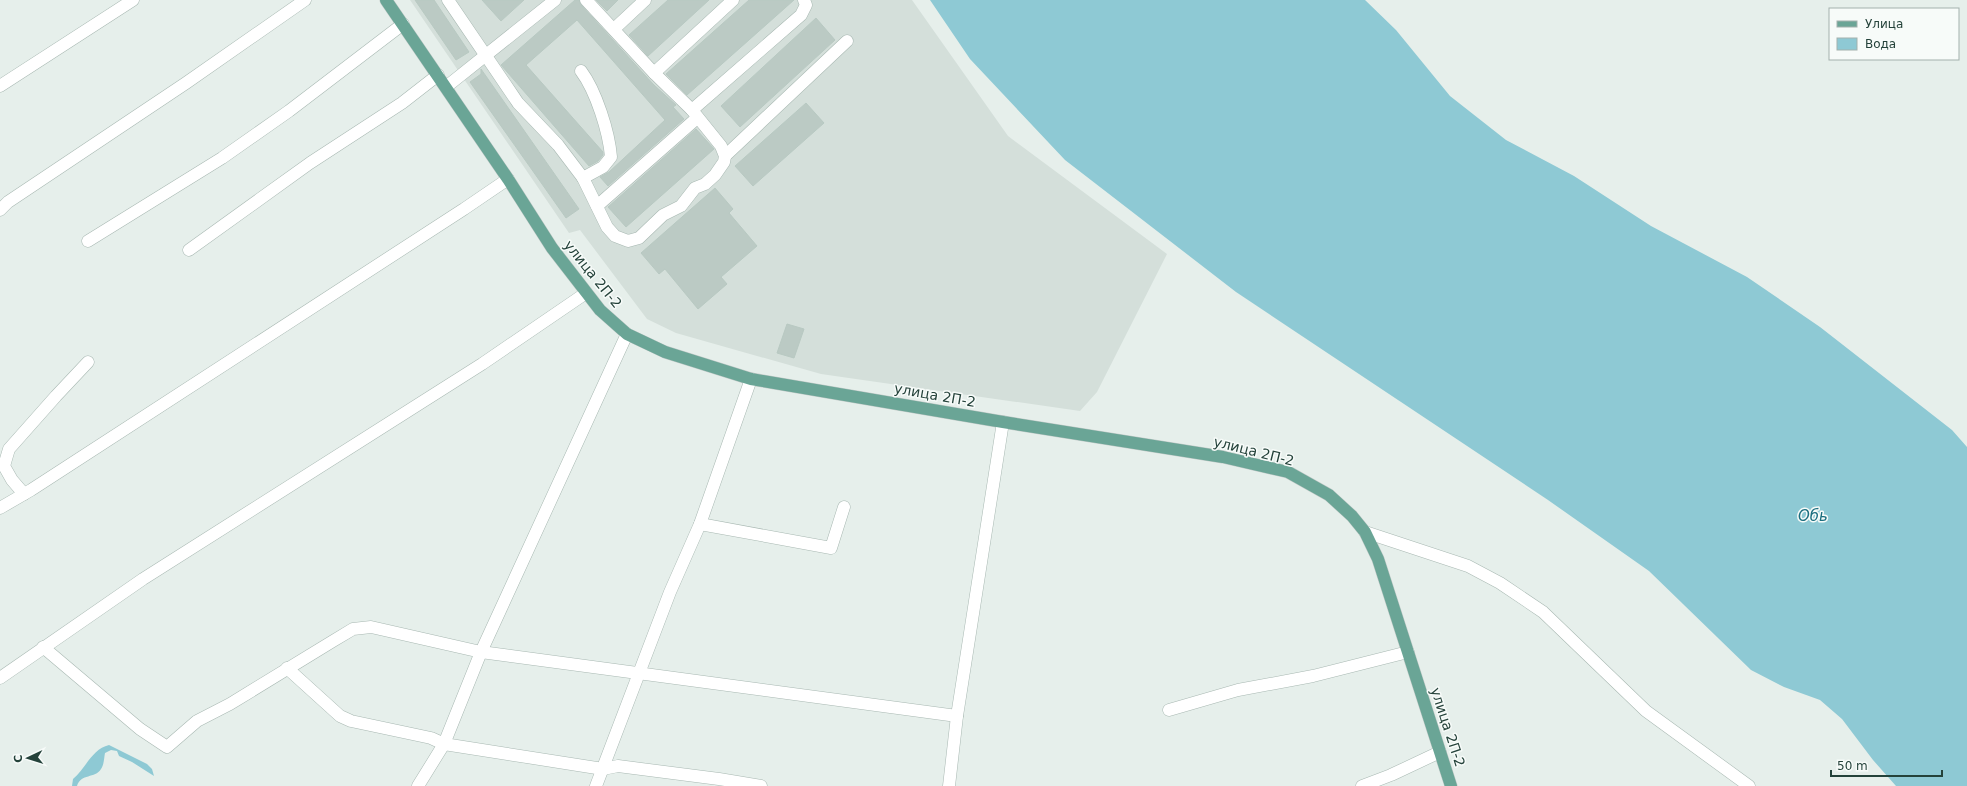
<svg xmlns="http://www.w3.org/2000/svg" width="1967" height="786" font-family="'DejaVu Sans',sans-serif">
<style>
.built{fill:#d4dfda}
.water{fill:#8ec9d4}
.building{fill:#bbcac4;stroke:#b8c9c2}
.lines{fill:none;stroke-linecap:round;stroke-linejoin:round}
.minor-casing{stroke:#a8b8b2;stroke-width:13}
.major-casing{stroke:#c2cac8;stroke-width:13}
.minor{stroke:#fff;stroke-width:12}
.major{stroke:#6aa596;stroke-width:12}
.labels{text-anchor:middle;dominant-baseline:central;stroke-width:3;stroke-linejoin:round;paint-order:stroke}
.street-label{font-size:14px;fill:#24423a;stroke:#f7fbf9}
.water-label{font-size:15px;font-style:italic;fill:#1c6f80;stroke:#f7fbf9}
</style>
<rect width="100%" height="100%" fill="#e6efeb"/>
<polygon class="built" points="410,0 912,0 1008,136 1167,254 1097,392 1080,411 821,374 676,333 647,319 580,230 569,233"/>
<g class="water">
<polygon points="930,0 1365,0 1396,30 1450,96 1506,140 1574,176 1651,226 1747,277 1820,327 1952,430 1967,447 1967,786 1896,786 1873,760 1842,719 1820,700 1784,687 1751,670 1649,571 1548,500 1236,292 1065,160 970,59"/>
<path d="M109,745L147,764L152,769L154,776L132,762L119,756L117,751L111,750L105,753C104,758 104,765 101,769C95,779 81,773 77,786H72L73,779C86,768 92,749 109,745Z"/>
</g>
<g class="building">
<polygon points="415,0 434,0 469,52 456,60"/>
<polygon points="482,0 524,0 501,21"/>
<polygon points="575,0 579,0 581,5 654,85 676,105 673,107 684,119 608,186 600,177 609,172 665,120 577,20 526,65 603,152 603,155 598,161 589,166 501,65"/>
<polygon points="596,0 618,0 607,11"/>
<polygon points="668,0 709,0 648,56 629,35"/>
<polygon points="749,0 794,0 687,95 666,74"/>
<polygon points="816,18 835,40 740,127 721,106"/>
<polygon points="481,69 579,209 566,218 470,82 481,74"/>
<polygon points="806,103 824,123 753,186 735,166"/>
<polygon points="696,129 714,149 626,227 608,207"/>
<polygon points="715,188 733,209 729,213 757,246 721,277 727,284 698,309 665,269 659,274 641,253"/>
<polygon points="787,324 804,329 794,358 777,353"/>
</g>
<g class="lines">
<defs>
<g id="minor">
<polyline points="448,0 518,103 558,145 583,178 607,227 615,236 628,241 639,238 663,215 681,206 695,188 705,184 715,175 724,162 725,156 721,146 692,110 801,15 806,5 804,0"/>
<polyline points="586,0 654,73 733,0"/>
<polyline points="614,29 645,0"/>
<path d="M581,71C596,91 609,132 611,157L603,167L583,178"/>
<polyline points="654,73 692,110"/>
<polyline points="0,86 133,0"/>
<polyline points="446,87 555,0"/>
<polyline points="725,156 847,41"/>
<polyline points="597,206 697,118"/>
<polyline points="0,210 8,202 186,83 305,0"/>
<polyline points="88,241 222,158 289,111 403,24"/>
<polyline points="189,250 310,163 402,103 438,75"/>
<polyline points="24,494 12,480 4,466 9,449 56,396 88,362"/>
<polyline points="0,508 31,490 464,209 508,179"/>
<polyline points="700,524 831,548 844,507"/>
<polyline points="1365,532 1468,566 1500,583 1543,612 1646,711 1749,786"/>
<polyline points="43,647 140,729 167,747 197,721 230,704 333,641 353,629 371,627 481,652 957,716"/>
<polyline points="287,668 340,716 351,721 431,738 444,744 603,769 618,766 719,779 761,786"/>
<polyline points="0,678 143,579 482,364 586,293"/>
<polyline points="1169,710 1238,690 1313,676 1408,652"/>
<polyline points="418,786 444,744 481,652 627,334"/>
<polyline points="596,786 670,592 700,524 751,379"/>
<polyline points="949,786 957,716 1003,422"/>
<polyline points="1362,786 1391,775 1440,752"/>
</g>
<polyline id="major" points="386,0 508,179 552,248 600,310 627,334 665,352 751,379 1003,422 1223,457 1288,472 1329,495 1352,516 1365,532 1378,559 1451,786"/>
</defs>
<use href="#minor" class="minor-casing"/>
<use href="#major" class="major-casing"/>
<use href="#minor" class="minor"/>
<use href="#major" class="major"/>
</g>
<g class="labels">
<g class="street-label">
<text transform="translate(593 274) rotate(51)">улица 2П-2</text>
<text transform="translate(935 395) rotate(10)">улица 2П-2</text>
<text transform="translate(1254 451) rotate(14)">улица 2П-2</text>
<text transform="translate(1448 727) rotate(72)">улица 2П-2</text>
</g>
<g class="water-label">
<text x="1813" y="516">Обь</text>
</g>
</g>
<rect x="1829" y="8" width="130" height="52" fill="#f7fbf9" stroke="#a3b1ad"/>
<rect x="1837" y="21" width="20" height="6" fill="#6aa596" stroke="#a3b1ad"/>
<text x="1865" y="28" font-size="12" fill="#24423a">Улица</text>
<rect x="1837" y="38" width="20" height="12" fill="#8ec9d4" stroke="#a3b1ad"/>
<text x="1865" y="48" font-size="12" fill="#24423a">Вода</text>
<g transform="translate(28 758) rotate(266)" stroke="#f7fbf9" stroke-width="3" paint-order="stroke">
<path d="M0-3L7 15L0 10L-7 15Z" fill="#24423a"/>
<text y="-6" font-size="11" font-weight="bold" text-anchor="middle" fill="#24423a">С</text>
</g>
<path d="M1831 770v6h111v-6" fill="none" stroke="#24423a" stroke-width="2"/>
<text x="1837" y="770" font-size="12" fill="#24423a" stroke="#f7fbf9" stroke-width="3" paint-order="stroke">50 m</text>
</svg>
